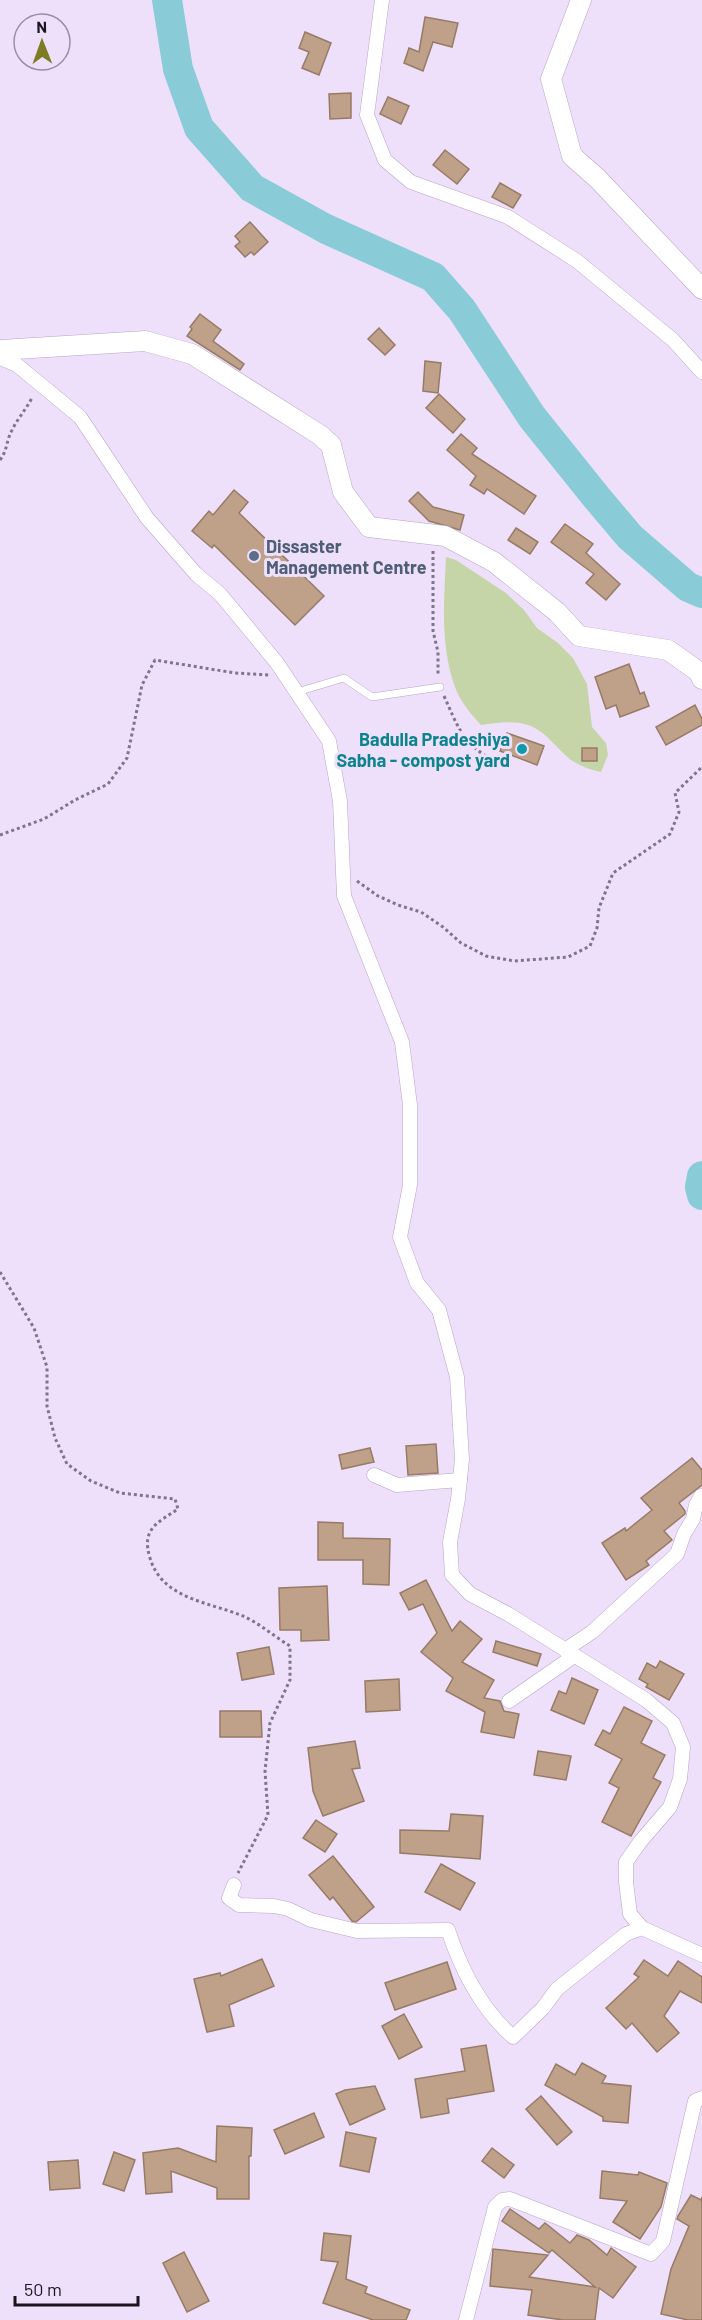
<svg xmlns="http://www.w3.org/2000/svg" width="702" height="2320" font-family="Barlow,sans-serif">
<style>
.green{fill:#c6d5a7}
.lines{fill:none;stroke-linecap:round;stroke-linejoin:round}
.river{stroke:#89ccd7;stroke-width:30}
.building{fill:#bfa18a;stroke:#977b65;stroke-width:1.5}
.lane-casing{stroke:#b6a5c5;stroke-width:8}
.street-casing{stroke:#b6a5c5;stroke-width:15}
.secondary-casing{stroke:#b6a5c5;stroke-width:21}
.path{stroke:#7f7588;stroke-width:3;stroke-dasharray:3 3;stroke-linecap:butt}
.lane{stroke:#fff;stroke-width:7}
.street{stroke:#fff;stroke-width:14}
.secondary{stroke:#fff;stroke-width:20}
.service-dot{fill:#5c6f8a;stroke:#eee0fa;stroke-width:2}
.culture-dot{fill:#0f9aa8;stroke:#eee0fa;stroke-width:2}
.labels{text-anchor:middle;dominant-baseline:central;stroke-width:6;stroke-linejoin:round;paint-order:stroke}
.service-label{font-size:18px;font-weight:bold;fill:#4e5e75;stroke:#eee0fa;text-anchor:start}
.culture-label{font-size:18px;font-weight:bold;fill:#0d838f;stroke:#eee0fa;text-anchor:end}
</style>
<rect width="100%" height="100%" fill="#eee0fa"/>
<path class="green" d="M446,557L456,560L506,593L524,610L537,628L558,643L573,658L587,684L592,727L606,743L608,755L601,772C591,770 580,766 571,760C557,749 546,731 528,725C513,720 496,723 481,725C470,713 460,701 455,687C440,647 444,599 446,557Z"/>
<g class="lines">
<g class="river">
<polyline points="167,0 178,69 199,128 252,188 326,229 433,277 462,310 532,417 597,498 630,537 688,587 702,593"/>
<polyline points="702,1176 700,1187 702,1195"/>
</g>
</g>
<g class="building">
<polygon points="425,17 458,23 452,47 433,42 423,71 404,63 409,48 419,52"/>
<polygon points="305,32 331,43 319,75 302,68 309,52 299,48"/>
<polygon points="351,93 351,118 330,119 329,94"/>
<polygon points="388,97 409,106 401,124 380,114"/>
<polygon points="445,150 469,169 457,184 433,165"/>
<polygon points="500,183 521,195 513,208 492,197"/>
<polygon points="250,222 268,242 254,255 251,252 245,257 235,246 240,242 235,236"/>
<polygon points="200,314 221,330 213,341 244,364 240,370 187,336 192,329 190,327"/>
<polygon points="379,328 395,345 385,355 368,339"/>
<polygon points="425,361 441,363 438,393 423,391"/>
<polygon points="439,394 465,419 453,433 426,408"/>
<polygon points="461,434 477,448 472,454 536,496 524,514 487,489 484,494 470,485 476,476 447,450"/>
<polygon points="234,490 248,502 239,513 324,596 295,625 214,545 212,548 192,531 209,511 213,515"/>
<polygon points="418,492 433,507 464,515 460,530 429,521 409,501"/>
<polygon points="565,524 593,544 586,553 620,584 606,600 586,583 594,574 551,542"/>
<polygon points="516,528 538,542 530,554 508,540"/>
<polygon points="629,664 640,694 644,692 649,706 620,717 616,705 606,709 595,677"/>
<polygon points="695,705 702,719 702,725 666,745 656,727"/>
<polygon points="507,733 544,746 537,765 500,751"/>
<rect x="582" y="748" width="15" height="13"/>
<polygon points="436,1444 438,1473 408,1475 406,1446"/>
<polygon points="370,1448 374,1462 342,1469 339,1455"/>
<polygon points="692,1458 702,1470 702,1485 679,1503 685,1511 685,1514 664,1531 672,1540 646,1561 649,1565 626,1580 602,1543 625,1528 626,1531 652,1510 641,1498"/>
<polygon points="318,1522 343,1523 343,1538 390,1539 389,1585 363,1584 363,1560 318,1560"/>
<polygon points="426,1580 452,1631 460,1621 482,1639 462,1662 494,1680 484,1698 500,1701 504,1711 519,1714 514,1738 481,1732 485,1712 446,1691 453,1678 421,1652 437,1633 423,1604 409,1610 400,1593"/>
<polygon points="327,1586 329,1640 301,1641 301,1630 280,1630 279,1588"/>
<polygon points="496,1641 541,1654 537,1666 493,1652"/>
<polygon points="269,1647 274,1674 242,1680 237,1653"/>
<polygon points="660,1661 684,1674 669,1700 646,1687 648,1684 639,1679 647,1663 656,1668"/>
<polygon points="572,1678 598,1690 584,1724 551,1710 559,1691 566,1694"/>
<polygon points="399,1679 400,1710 366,1712 365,1681"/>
<polygon points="624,1707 652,1721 641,1743 665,1755 653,1778 661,1782 631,1836 602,1822 619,1788 609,1783 622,1759 595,1745 603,1730 610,1734"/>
<polygon points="220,1711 261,1711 262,1737 220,1737"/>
<polygon points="355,1741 360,1768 352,1769 364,1801 323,1816 313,1791 308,1748"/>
<polygon points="538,1751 571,1756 566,1780 534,1775"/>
<polygon points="451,1814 483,1816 480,1859 400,1853 400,1830 449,1831"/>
<polygon points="316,1820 337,1834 325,1852 303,1838"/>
<polygon points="333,1856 374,1907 356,1922 352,1921 333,1897 330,1900 309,1875"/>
<polygon points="441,1864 475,1883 460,1910 425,1892"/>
<polygon points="262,1959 274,1986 229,2005 234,2026 207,2032 194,1979 220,1973 221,1976"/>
<polygon points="644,1960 668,1976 678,1961 702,1977 702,2003 680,1991 664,2016 679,2033 657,2052 632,2023 626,2029 606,2008 639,1977 634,1974"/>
<polygon points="447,1962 456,1989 395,2010 385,1983"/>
<polygon points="404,2014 422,2047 399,2059 382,2026"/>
<polygon points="486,2045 494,2091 447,2099 449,2113 421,2118 415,2079 465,2071 461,2049"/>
<polygon points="582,2063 606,2076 602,2083 631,2086 628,2123 603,2121 603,2117 545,2085 556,2064 575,2075"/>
<polygon points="375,2086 385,2109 350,2125 336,2094 345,2090"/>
<polygon points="541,2096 572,2132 557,2145 526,2109"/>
<polygon points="314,2113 324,2137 285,2154 274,2130"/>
<polygon points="217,2126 252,2128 251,2156 249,2156 249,2199 217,2199 217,2188 171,2171 172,2192 146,2194 143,2153 178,2148 216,2162"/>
<polygon points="346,2132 376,2138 369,2172 340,2166"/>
<polygon points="492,2148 514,2165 504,2178 482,2161"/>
<polygon points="114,2152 135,2160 124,2191 103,2184"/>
<polygon points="78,2160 80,2188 50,2190 48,2162"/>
<polygon points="602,2171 638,2175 639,2172 667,2183 661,2207 640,2239 613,2222 627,2201 600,2198"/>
<polygon points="691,2195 701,2200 702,2197 702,2320 688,2320 661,2314 671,2269 689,2226 677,2219 678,2216"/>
<polygon points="510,2209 539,2229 545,2223 570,2243 577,2235 589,2240 607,2255 611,2248 636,2267 613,2298 599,2288 595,2320 563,2320 528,2315 532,2290 490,2286 493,2249 548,2255 529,2277 595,2287 552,2250 549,2253 502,2221"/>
<polygon points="324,2233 351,2236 346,2279 367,2287 365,2293 410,2310 406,2320 373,2320 323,2303 338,2262 321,2260"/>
<polygon points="184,2252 209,2301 187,2312 163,2263"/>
</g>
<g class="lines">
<defs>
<polyline id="lane" points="297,692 344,678 372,697 440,687"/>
<g id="street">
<polyline points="382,0 367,115 385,160 411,182 508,217 577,261 673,340 702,372"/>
<polyline points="0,358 17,365 80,417 147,518 196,574 220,594 277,663 329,741 340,801 344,896 402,1042 410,1105 410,1185 400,1237 417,1283 439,1310 457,1377 462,1459 458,1499 450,1542 452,1575 470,1594 508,1614 646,1700 673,1723 683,1747 680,1779 670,1807 640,1842 626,1862 626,1882 630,1914 642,1928 702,1955"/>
<polyline points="374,1475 397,1485 460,1480"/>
<polyline points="565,1650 592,1632 677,1554 684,1534 693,1519 696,1505 701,1496"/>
<polyline points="509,1701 574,1656"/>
<path d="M234,1885L229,1898L239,1905L274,1906L288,1909L311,1920L357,1931L448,1930C461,1969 481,2009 513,2037L543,2008L557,1989L626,1934L642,1928"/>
<polyline points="466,2320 495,2207 502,2200 510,2199 651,2254 663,2241 695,2101 702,2098"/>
</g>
<g id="secondary">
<polyline points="581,0 551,79 572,156 597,178 702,289"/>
<polyline points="0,350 145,341 192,354 320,435 331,445 343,492 369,527 445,536 494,562 557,612 579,636 668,650 699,672 702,679"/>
</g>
</defs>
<use href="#lane" class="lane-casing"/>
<use href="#street" class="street-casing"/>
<use href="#secondary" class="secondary-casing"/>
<g class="path">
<path d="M0,460C6,452 6,446 9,437C14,423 25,411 32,398"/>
<polyline points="433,551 433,631 438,652 438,676"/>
<path d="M444,696C457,724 460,739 487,757"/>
<polyline points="0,835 44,819 75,800 108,784 127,758 142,685 155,660 235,673 269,675"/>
<polyline points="357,881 378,896 398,905 421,912 443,927 461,943 486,956 514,961 568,957 590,946 597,928 599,908 613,873 670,834 679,812 675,793 702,767"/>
<path d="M0,1272L34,1328L47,1367V1406L55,1438L67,1464L91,1481L120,1493L175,1499L178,1509C157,1523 141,1529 150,1558C162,1599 209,1602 243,1616C259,1623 275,1637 290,1646V1680L270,1723L265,1771L268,1815L238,1873"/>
</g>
<use href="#lane" class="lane"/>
<use href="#street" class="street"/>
<use href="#secondary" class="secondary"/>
</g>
<circle class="service-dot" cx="254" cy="556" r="6"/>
<circle class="culture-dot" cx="522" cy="749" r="6"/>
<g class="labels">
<g class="service-label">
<text x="266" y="546">Dissaster<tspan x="266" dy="21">Management Centre</tspan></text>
</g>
<g class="culture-label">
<text x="510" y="739">Badulla Pradeshiya<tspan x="510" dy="21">Sabha - compost yard</tspan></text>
</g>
</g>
<g transform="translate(42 42) rotate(359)"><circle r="28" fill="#eee0fa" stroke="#998ea2" stroke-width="1.5"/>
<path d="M0-4.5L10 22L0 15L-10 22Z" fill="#7d7c23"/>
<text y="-9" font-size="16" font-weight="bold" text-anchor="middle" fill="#1a141f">N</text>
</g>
<path d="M15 2296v9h123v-9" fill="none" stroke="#1a141f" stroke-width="3"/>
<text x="24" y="2296" font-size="18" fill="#1a141f" stroke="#eee0fa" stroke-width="4.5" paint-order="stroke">50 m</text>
</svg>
